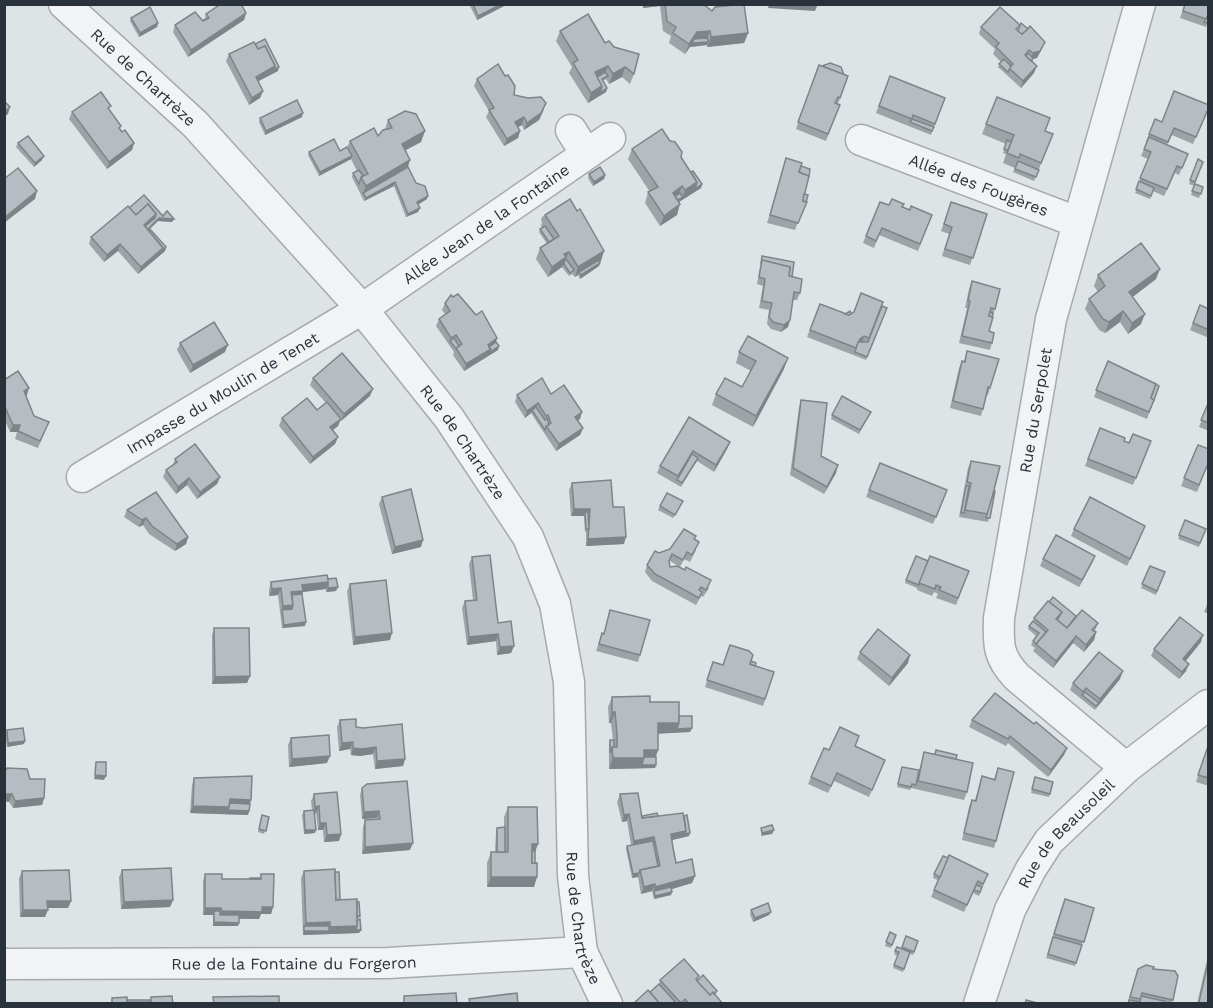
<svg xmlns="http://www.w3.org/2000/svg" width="1213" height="1008" font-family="'Work Sans',sans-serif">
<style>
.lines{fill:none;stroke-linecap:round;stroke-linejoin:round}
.minor-casing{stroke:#a4aaaf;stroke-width:33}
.minor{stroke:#f1f3f5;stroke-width:30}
.wall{fill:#9da3a7}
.shaded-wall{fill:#7f8488}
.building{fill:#b6bdc2;stroke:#7f8488;stroke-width:1.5}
.labels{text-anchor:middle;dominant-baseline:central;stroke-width:4.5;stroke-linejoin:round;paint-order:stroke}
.street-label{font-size:16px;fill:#29323b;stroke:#eef1f4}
</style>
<rect width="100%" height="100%" fill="#dee3e6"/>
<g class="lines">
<defs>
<g id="minor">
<path id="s1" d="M64,4L195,124L362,309L449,418L528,537L555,604L569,682L573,876L582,952L607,1004"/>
<polyline points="571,130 586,154"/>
<path id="s2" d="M861,140L1077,222"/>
<path id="s3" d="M82,477L362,309L610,138"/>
<path id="s4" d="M1126,768L1017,677C998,657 998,645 999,618L1051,319L1140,4"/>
<path id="s5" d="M4,964L388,963L582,952"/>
<path id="s6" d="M979,1004L1010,910L1031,869L1049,841L1126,768L1208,705"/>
</g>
</defs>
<use href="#minor" class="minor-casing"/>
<use href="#minor" class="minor"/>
</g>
<g class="wall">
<polygon points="469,4 508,4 477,20"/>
<polygon points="642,4 703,4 712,11 748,33 744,43 707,47 707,45 690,47 685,54 669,43 671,36 663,31 660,6 643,8"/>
<polygon points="1185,4 1209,20 1206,27 1180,18"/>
<polygon points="246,13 244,20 188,57 173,32 175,25 202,20 205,18 206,14"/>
<polygon points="131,18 158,23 157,27 139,37 130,21"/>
<polygon points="981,27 1042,49 1037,58 1033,59 1032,62 1034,73 1021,88 998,67 1001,62 993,54 995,49 979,34"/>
<polygon points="560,31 605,43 634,74 630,84 622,77 609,84 606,79 603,81 607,88 606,92 588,103 569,73 572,67 556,41"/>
<polygon points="229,54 278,71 258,81 263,91 260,98 249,105 226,61"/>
<polygon points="819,65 848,76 838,104 840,105 826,141 796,129"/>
<polygon points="890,76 945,98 931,135 876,113"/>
<polygon points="477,79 514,95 544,110 539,120 524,130 522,125 518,127 520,131 518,138 504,146 486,117 489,111 474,86"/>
<polygon points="997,97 1045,132 1053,134 1034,181 1013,172 1015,168 1003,163 1006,154 1003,153 1006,144 982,134"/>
<polygon points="1209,108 1193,144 1172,135 1167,145 1188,154 1179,175 1175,173 1164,196 1153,191 1150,199 1135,193 1148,159 1141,156 1147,142 1146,141 1149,134 1162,122"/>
<polygon points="109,110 120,129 134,143 132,150 107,169 69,119 72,112"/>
<polygon points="302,117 265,135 259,122 260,118"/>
<polygon points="388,120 421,142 406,150 408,156 408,167 416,183 427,199 418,204 418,212 406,217 394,186 364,201 352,177 353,173 357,171 351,159 319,176 308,155 309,152 340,151 347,147 350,141 378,136 385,129"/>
<polygon points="18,143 42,160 34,167 16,147"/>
<polygon points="632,149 681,157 691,172 702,184 701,188 679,202 677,215 660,226 645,203 648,192 650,192 628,159"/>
<polygon points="786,158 801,166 804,194 808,195 795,230 767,223"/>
<polygon points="1198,159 1203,162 1195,184 1203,187 1199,198 1191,195 1194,186 1189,184"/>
<polygon points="589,174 605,175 604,179 593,186 588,178"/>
<polygon points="570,199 601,261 600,262 600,263 599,266 580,279 578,275 575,277 572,274 569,276 562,267 548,277 536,259 540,248 547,244 539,232 540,229 542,227 541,226 542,222 541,220 542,217"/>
<polygon points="880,202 889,205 902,207 932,215 918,251 879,235 874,248 863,243"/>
<polygon points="951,202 987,214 970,265 942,256 949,234 941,231"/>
<polygon points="129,208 174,219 172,222 158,221 150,229 166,247 165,251 138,274 118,251 104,262 89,244 91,237"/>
<polygon points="762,256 792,277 800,293 797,300 793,300 788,327 781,332 771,329 767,324 769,310 759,308 763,286 757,284"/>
<polygon points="1098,275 1156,279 1132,297 1141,324 1128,334 1120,322 1105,333 1099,330 1085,309 1089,299 1098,292 1094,286"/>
<polygon points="972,281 1000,289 989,331 992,343 990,350 959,343 967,308 965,308 969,289"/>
<polygon points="453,297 462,299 497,338 496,342 498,350 464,371 453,355 454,352 436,326 439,319 445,314 442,310 445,303"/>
<polygon points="820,304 845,314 851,314 882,306 887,308 866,360 807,337"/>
<polygon points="1200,305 1209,309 1209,338 1190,330"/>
<polygon points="180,343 225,352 190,373 177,350"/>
<polygon points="967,351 990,388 988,395 987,395 981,416 950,408 959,368 962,361 964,361"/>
<polygon points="739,352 784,369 753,427 712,405 716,394 742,387 751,371 736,363"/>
<polygon points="1108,361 1159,386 1147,419 1094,397"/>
<polygon points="313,378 370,396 341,421 340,420 338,426 333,430 338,437 335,444 310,464 279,426 282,418 317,410 326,403 310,385"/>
<polygon points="4,380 27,395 26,396 34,416 46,429 38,448 15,439 17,432 10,432 4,418"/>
<polygon points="551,394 580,419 578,420 583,428 580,435 556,451 531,413 525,418 515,402 517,395"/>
<polygon points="801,400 821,456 836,473 824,494 790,475 799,407"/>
<polygon points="1209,401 1209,431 1199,427"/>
<polygon points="871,412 859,434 831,419 832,415"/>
<polygon points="689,417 730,442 727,449 714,472 697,461 681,487 657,473 660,466"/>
<polygon points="1100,428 1129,443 1151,441 1133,485 1085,466"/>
<polygon points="1198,445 1209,462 1197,492 1181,486"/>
<polygon points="175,459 220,477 217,484 197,499 187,485 176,494 163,477 166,470 173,465"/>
<polygon points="971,461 994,491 988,522 959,517 968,468"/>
<polygon points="880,463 947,490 933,524 866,497"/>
<polygon points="572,483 613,507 624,544 586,546 586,532 585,532 584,516 571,516 569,490"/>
<polygon points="382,497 421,547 392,554 379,504"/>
<polygon points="683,501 673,518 658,510 660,506"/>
<polygon points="127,510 188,537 186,544 175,551 149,534 143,525 139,527 124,517"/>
<polygon points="1185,520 1206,529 1199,547 1178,539"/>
<polygon points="1074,529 1142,533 1127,566 1071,536"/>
<polygon points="696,536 694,540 696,550 690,562 684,559 680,567 670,561 669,563 670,567 709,588 703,597 701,596 696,605 652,581 645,572 647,565 659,553 670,549"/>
<polygon points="916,556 928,561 969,571 956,605 936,598 938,594 934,592 932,596 917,590 917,588 905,583"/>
<polygon points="1095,556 1092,563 1079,587 1040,566 1043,559"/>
<polygon points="472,557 498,623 514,646 511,653 497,655 496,641 467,645 462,608 465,601 473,600 469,564"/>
<polygon points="1150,566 1165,572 1156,595 1141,588"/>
<polygon points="328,579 336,591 326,592 326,589 303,592 302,594 305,626 282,628 278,595 269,596 269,589 271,582"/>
<polygon points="350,584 390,640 353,645 347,591"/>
<polygon points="1209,600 1209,614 1204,612"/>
<polygon points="610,610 640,655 638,662 596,651 602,633 604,634"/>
<polygon points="1076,616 1098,623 1095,631 1096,632 1094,640 1084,652 1073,643 1053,668 1033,651 1035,648 1031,645 1033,641 1036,636 1028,629 1029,626 1033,621 1034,618"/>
<polygon points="214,628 250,676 247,683 212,684 212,635"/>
<polygon points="1201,642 1185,661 1186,671 1179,679 1151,656 1154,649"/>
<polygon points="860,652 908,663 889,686 857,659"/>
<polygon points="751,661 755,666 774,672 763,706 705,687 713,662 723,665"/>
<polygon points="1120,679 1095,710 1070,690 1073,683"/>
<polygon points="612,697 650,702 679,716 692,728 690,732 658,733 658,750 656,757 656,765 655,768 609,769 609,743 610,740 613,740 611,723 609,723 608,707"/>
<polygon points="340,720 356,727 405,759 403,766 375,769 373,754 360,756 351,755 350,749 339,751 337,727"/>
<polygon points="972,720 1067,748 1064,755 1048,777 1008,743 1006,746 969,727"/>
<polygon points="7,730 24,744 7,747 5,734"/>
<polygon points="291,738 327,763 289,767 288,745"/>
<polygon points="855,746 885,760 869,797 834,781 828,793 808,784 811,777 829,750"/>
<polygon points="1207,749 1209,750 1209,786 1196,782"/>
<polygon points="936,750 956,759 967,792 964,800 911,788 910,790 897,787 902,767 919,770 924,752 934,754"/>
<polygon points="998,768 996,841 994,848 962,840 969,807 972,800 975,800 982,776 994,779"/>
<polygon points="4,773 30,779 44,798 42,805 13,808 9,802 4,801"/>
<polygon points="194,778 251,800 248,815 190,813 192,785"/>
<polygon points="1034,781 1053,782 1049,797 1031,793"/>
<polygon points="362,788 410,850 362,854 363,827 365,820 377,819 377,818 362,819 360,795"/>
<polygon points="314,794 341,834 339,841 324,842 323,830 318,830 316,813 315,814 315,833 304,834 302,815 304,811 312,810 311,801"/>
<polygon points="620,794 642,816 658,816 689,836 672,840 676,863 695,876 692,883 672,889 671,895 654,899 652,891 641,894 638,877 632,878 626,849 627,846 631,845 627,821 622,822 617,802"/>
<polygon points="508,807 535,851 534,887 487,887 487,863 491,852 495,852 496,831 497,828 504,827 504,817"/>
<polygon points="269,817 264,834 258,832 261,819"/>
<polygon points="122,870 173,900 170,907 121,909 119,877"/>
<polygon points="22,871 71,901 68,908 48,908 45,917 20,917 19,878"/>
<polygon points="304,871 340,899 357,902 360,916 359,919 357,919 361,930 359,933 303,935 301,878"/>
<polygon points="205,874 222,879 249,879 250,878 259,878 261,874 273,907 271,914 261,914 259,919 239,919 238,926 213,926 213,915 203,915 203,881"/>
<polygon points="934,874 988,874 979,896 973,893 964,912 931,897 938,880 933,878"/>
<polygon points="1062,906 1094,908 1075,966 1046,958"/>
<polygon points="751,910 769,915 753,922 750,914"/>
<polygon points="890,932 896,935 891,948 885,946"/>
<polygon points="906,936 918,941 913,955 910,954 903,972 893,968 898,956 894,954 897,947 902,949"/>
<polygon points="1209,951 1209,1004 1197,1004"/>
<polygon points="1154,969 1173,1000 1171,1004 1127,1004 1136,976"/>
<polygon points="698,979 717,991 715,995 723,1004 633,1004 650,992 659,984 660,980"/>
</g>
<g class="shaded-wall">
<polygon points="502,4 508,4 477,20 478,16"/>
<polygon points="644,4 661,4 660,6 643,8"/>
<polygon points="769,4 818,4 815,11 768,8"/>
<polygon points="246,13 244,20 188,57 191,50"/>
<polygon points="158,23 157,27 139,37 140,33"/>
<polygon points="710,31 706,41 708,42 707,45 690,47 685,54 689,44 697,32"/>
<polygon points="748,33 744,43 707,47 711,37"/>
<polygon points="1045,42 1037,58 1033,59 1032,62 1030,60 1033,53"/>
<polygon points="275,66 279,67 278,71 253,84 256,77"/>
<polygon points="608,66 604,76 592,79 595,72"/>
<polygon points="1037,66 1034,73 1021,88 1023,81"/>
<polygon points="625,67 622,77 609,84 613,74"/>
<polygon points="602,86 607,88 606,92 588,103 591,93"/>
<polygon points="263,91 260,98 249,105 252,98"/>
<polygon points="546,103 539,120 524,130 527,123"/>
<polygon points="10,107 8,114 4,117 4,112"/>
<polygon points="303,113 302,117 265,135 266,131"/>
<polygon points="524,117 522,125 512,130 515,122"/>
<polygon points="425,131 421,142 400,153 402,144"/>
<polygon points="520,131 518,138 504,146 507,139"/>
<polygon points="134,143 132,150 107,169 109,162"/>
<polygon points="44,156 42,160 34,167 35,163"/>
<polygon points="352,156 351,159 319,176 320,172"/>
<polygon points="410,160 407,170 363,193 366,186"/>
<polygon points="605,175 604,179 593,186 594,182"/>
<polygon points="395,182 394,186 364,201 366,198"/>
<polygon points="697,182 702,184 701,188 671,207 673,203 683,197 685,190"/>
<polygon points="682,186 678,197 670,200 673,193"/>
<polygon points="37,191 35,199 4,223 4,218"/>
<polygon points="428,196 427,199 416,206 417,202"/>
<polygon points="680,204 677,215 660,226 664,216"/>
<polygon points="420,208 418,212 406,217 408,214"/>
<polygon points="156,214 154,221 142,228 144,225"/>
<polygon points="159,218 174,219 172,222 158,221 147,231 149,228"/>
<polygon points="120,244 118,251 104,262 107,255"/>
<polygon points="166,247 165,251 138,274 141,267 163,248"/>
<polygon points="604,251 601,261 580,274 579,272 578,275 575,277 578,267"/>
<polygon points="569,252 562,267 548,277 552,267 564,254"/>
<polygon points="600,263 599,266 580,279 581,275"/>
<polygon points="1160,269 1156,279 1125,303 1129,292"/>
<polygon points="1123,311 1120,322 1105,333 1109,322"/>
<polygon points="1145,314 1141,324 1128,334 1132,323"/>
<polygon points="790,320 788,327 781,332 784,325"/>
<polygon points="864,336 862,343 857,346 860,339"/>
<polygon points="497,338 495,345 486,348 488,345"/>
<polygon points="228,345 225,352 190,373 193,365"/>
<polygon points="499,346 498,350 464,371 466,364 491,349"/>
<polygon points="788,358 784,369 753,427 756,416"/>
<polygon points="29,388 27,395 21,399 24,391"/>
<polygon points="373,389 370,396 341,421 344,414"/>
<polygon points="538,403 535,410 532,410 531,413 525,418 527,411"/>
<polygon points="582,412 580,419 573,424 575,417"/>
<polygon points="341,419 338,426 327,434 330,427"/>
<polygon points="13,425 20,425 18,432 10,432"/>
<polygon points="583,428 580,435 556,451 559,444"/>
<polygon points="338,437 335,444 310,464 313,457"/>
<polygon points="730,442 727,449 714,472 716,465"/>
<polygon points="838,465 836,473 824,494 827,487"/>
<polygon points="220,477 217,484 197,499 200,492"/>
<polygon points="189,478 187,485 176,494 178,487"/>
<polygon points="574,509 590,509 587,516 585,512 584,516 571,516"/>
<polygon points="146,518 143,525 139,527 142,520"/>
<polygon points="188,537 186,544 175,551 177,544"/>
<polygon points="626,537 624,544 586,546 588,539"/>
<polygon points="423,540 421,547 392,554 395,547"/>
<polygon points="1095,556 1092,563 1079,587 1082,580"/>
<polygon points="329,582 326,589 303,592 301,598 291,599 291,592 302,585"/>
<polygon points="338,587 336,591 326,592 328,588"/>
<polygon points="281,588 278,595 269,596 272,589"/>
<polygon points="293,605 290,612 282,610 283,606"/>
<polygon points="306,622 305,626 282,628 284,625"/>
<polygon points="1096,632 1094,640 1084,652 1086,645"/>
<polygon points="392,633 390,640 353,645 355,637"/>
<polygon points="498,634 496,641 467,645 469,637"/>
<polygon points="1203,635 1201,642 1181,667 1183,659"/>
<polygon points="1076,636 1073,643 1053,668 1056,661"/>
<polygon points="514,646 511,653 497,655 500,647"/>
<polygon points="910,655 908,663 889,686 892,678"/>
<polygon points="1189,664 1186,671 1179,679 1182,672"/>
<polygon points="1123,671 1120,679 1097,707 1100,699"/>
<polygon points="250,676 247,683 212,684 215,677"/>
<polygon points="612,712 615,712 611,723 609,723"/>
<polygon points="658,723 679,723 692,728 690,732 654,734"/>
<polygon points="25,741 24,744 7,747 8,743"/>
<polygon points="353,742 350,749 339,751 342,743"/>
<polygon points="376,747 373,754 360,756 351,755 353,748"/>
<polygon points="1067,748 1064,755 1048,777 1051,770"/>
<polygon points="644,750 658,750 654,760 656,765 655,768 609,769 613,758"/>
<polygon points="330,756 327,763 289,767 292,759"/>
<polygon points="405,759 403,766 375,769 377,761"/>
<polygon points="95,775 106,776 104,780 94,779"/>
<polygon points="4,794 12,794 9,802 4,801"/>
<polygon points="44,798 42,805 13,808 15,801"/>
<polygon points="230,799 251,800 248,807 229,803"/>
<polygon points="193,806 229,807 249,811 248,815 190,813"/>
<polygon points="319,806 316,813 313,814 315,807"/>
<polygon points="379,811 377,818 362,819 364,812"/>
<polygon points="629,814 627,821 622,822 624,815"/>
<polygon points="320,823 326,823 323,830 318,830"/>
<polygon points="305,830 316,830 315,833 304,834"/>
<polygon points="774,830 772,834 761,836 762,833"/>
<polygon points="686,831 690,833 689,836 668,841 671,834"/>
<polygon points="341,834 339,841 324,842 327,835"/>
<polygon points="654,837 652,844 632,848 634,841"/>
<polygon points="413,843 410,850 362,854 365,847"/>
<polygon points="532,844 538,844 534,855 530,851"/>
<polygon points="639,873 638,877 632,878 633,874"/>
<polygon points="695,876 692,883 655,894 654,891 655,887"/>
<polygon points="491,877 537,877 534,887 487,887"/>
<polygon points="655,884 652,891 641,894 644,887"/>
<polygon points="672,892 671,895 654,899 655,896"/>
<polygon points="173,900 170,907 121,909 124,902"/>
<polygon points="47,901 71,901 68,908 44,908"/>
<polygon points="262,907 273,907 271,914 261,914 259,919 219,918 222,911"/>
<polygon points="205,908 221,908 219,915 214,911 213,915 203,915"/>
<polygon points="23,910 48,910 45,917 20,917"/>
<polygon points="771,912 769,915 753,922 755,918"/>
<polygon points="214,922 239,923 238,926 213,926"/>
<polygon points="330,922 327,929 304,926 306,923"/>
<polygon points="357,926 361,930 359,933 303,935 304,931 329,931 330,927"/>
</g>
<g class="building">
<polygon points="221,4 241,4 246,13 191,50 175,25 195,12 203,21 209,18 206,14"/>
<polygon points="473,4 502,4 478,16"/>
<polygon points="665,4 703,4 712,11 715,7 744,4 748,33 711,37 710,31 697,32 689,44 673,33 676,27 667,21"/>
<polygon points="1185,4 1209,4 1209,13 1206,19 1183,11"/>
<polygon points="150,7 158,23 140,33 131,18"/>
<polygon points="1000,7 1020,25 1016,29 1022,34 1030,26 1045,42 1040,51 1033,53 1029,50 1025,55 1037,66 1023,81 1009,68 1013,64 996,47 999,43 981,27"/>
<polygon points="588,14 605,43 609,41 614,47 639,54 634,74 625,67 613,74 608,66 595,72 602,86 591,93 573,63 578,60 560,31"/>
<polygon points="1209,14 1208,23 1204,22"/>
<polygon points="1021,23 1028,29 1022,34 1018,31"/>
<polygon points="707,38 708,42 692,43 694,39"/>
<polygon points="265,39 279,67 274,70 275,66 265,46 258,49 255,44"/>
<polygon points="254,42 258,49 265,46 275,66 256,77 263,91 252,98 229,54"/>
<polygon points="1028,53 1033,58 1031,61 1026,56"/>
<polygon points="1004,59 1011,66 1008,72 999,64"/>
<polygon points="830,63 841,67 844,75 822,66"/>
<polygon points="498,64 505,76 508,75 515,86 514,95 528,98 541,97 546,103 541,113 527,123 524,117 515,122 520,131 507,139 489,110 494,108 477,79"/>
<polygon points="819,65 848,76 840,98 838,97 835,103 840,105 828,134 798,122"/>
<polygon points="605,72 608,76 602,79 607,88 600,93 602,86 597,77"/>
<polygon points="890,76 945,98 935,124 913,115 912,119 879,106"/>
<polygon points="1174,91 1209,105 1209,107 1196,137 1174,128 1168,142 1149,134 1155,119 1162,122"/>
<polygon points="101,92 111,106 108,108 121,126 119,128 122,132 125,130 134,143 109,162 72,112"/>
<polygon points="997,97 1050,118 1045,131 1053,134 1041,163 1020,154 1019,158 1007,153 1014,135 986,124"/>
<polygon points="297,100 303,113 266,131 260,118"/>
<polygon points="4,101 10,107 4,112"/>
<polygon points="405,111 416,114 425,131 402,144 410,160 366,186 361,177 368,174 350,141 374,128 378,136 383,130 392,128 388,120"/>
<polygon points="912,119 934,127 932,131 910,122"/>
<polygon points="662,129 670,141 675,142 682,152 681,157 697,182 685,190 682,186 673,193 680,204 664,216 648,192 658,187 632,149"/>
<polygon points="28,136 44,156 35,163 18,143"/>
<polygon points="1149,137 1188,154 1182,168 1177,166 1167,189 1140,178 1151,152 1144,149"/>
<polygon points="334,139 340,151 347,147 352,156 320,172 309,152"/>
<polygon points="1007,140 1011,142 1008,150 1004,149"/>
<polygon points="786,158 802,163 799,172 809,176 803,201 807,202 798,223 770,215"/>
<polygon points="1198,159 1203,162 1195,182 1190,180"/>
<polygon points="1018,161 1039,170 1036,177 1015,169"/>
<polygon points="801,166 810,169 809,176 799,172"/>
<polygon points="408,167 416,183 425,186 428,196 417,202 420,208 408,214 395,182 366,198 363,193"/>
<polygon points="600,167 605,175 594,182 589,174"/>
<polygon points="18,168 37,191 4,218 4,179"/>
<polygon points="359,170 363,176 361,177 359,184 353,173"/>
<polygon points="693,171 702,184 695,189 697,182 691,172"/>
<polygon points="1139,181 1154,188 1151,196 1136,189"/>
<polygon points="1195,184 1203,187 1201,194 1192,191"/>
<polygon points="680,193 683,197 678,200 675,196"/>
<polygon points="804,194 808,195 806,202 803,201"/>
<polygon points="144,195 163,216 167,211 174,219 159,218 149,228 166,247 162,251 163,248 145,226 155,218 156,214 148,204 136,215 129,208"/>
<polygon points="570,199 577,211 580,209 604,251 578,267 569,252 564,254 566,257 552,267 540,248 559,236 545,215"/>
<polygon points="892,199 904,204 902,207 910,210 911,206 932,215 920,244 882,228 876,241 866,236 880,202 889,205"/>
<polygon points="951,202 987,214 973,258 945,249 952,227 944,224"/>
<polygon points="148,204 156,214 144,225 163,248 141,267 120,244 107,255 91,237 128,206 136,215"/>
<polygon points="545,226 554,239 549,242 540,229"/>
<polygon points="1141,243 1160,269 1129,292 1145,314 1132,323 1123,311 1109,322 1103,319 1089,299 1105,286 1098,275"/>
<polygon points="762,256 794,262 792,277 789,276 790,267 762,260 761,264"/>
<polygon points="565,259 566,259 574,270 570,273 564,264"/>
<polygon points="599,260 600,263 581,275 579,272"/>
<polygon points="762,260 790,267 789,276 802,279 800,293 794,292 790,320 784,325 773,322 769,317 772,303 762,301 765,279 759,277"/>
<polygon points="972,281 1000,289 995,309 991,308 989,316 993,317 989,331 994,333 992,343 962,336 970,301 968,301"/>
<polygon points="861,293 883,302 869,338 864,336 860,339 856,348 810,330 820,304 849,315 854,312"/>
<polygon points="458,294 476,315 482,311 497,338 488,345 491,349 466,364 456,348 462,344 456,335 451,338 439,319 450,311 445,303 451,295 453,297"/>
<polygon points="1200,305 1209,309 1209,330 1193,323"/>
<polygon points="882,306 887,308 867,357 855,352 858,342 868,342"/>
<polygon points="850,311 851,314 849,315 845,314"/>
<polygon points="990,312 993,313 992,317 989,316"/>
<polygon points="214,322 228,345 193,365 180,343"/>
<polygon points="748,336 788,358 756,416 716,394 725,378 742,387 756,361 739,352"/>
<polygon points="454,338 459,346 456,348 457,350 450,341"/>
<polygon points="496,342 499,346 489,353 491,349 489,347"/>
<polygon points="967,351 999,359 990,388 988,387 983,409 953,401 962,361 965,362"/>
<polygon points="342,353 373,389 344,414 313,378"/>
<polygon points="1108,361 1156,384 1151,398 1154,400 1149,412 1096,390"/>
<polygon points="18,371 29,388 24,391 34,416 49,422 40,441 18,431 20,425 13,425 4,405 4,380"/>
<polygon points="542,378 551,394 564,385 582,412 575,417 583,428 559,444 546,426 551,423 548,415 546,416 538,403 527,411 517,395"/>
<polygon points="1156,384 1159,386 1154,400 1151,398"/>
<polygon points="842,396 871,412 860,430 832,415"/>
<polygon points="307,398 317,410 327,402 341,419 330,427 338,437 313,457 282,418"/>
<polygon points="801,400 827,403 821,456 838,465 827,487 793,468"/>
<polygon points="1209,401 1209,423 1201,420"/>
<polygon points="536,407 545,420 547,418 549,425 546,426 545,430 532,410"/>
<polygon points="689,417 730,442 716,465 693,451 678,476 660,466"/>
<polygon points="1100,428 1125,438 1124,441 1129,443 1133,434 1151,441 1136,478 1088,459"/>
<polygon points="195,444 220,477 200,492 189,478 178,487 166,470 177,462 175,459"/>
<polygon points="1198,445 1209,449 1209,461 1199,485 1184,478"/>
<polygon points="692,454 698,458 682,483 677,480"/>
<polygon points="971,461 1000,466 988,514 965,510 971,483 967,482"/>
<polygon points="880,463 947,490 936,517 869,490"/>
<polygon points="611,480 613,507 624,507 626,537 588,539 590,509 574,509 572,483"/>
<polygon points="966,486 969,486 964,513 961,513"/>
<polygon points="411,489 423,540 395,547 382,497"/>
<polygon points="994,491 995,491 990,518 986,518"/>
<polygon points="156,492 188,537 177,544 152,526 146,518 142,520 127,510"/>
<polygon points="667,493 683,501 675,515 660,506"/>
<polygon points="1090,497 1145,526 1130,559 1074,529"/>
<polygon points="585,512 588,512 589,529 586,529"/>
<polygon points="1185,520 1206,529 1200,543 1179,535"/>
<polygon points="684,529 696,536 694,539 699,542 692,555 687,552 683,560 672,554 669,561 670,567 677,566 685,570 686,567 711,580 706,590 701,587 699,590 702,592 699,598 655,574 647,565 655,551 659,553 670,549"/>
<polygon points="1056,535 1095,556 1082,580 1043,559"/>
<polygon points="490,555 498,623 511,621 514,646 500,647 498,634 469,637 465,601 477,600 472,557"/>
<polygon points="916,556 928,561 919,585 906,580"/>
<polygon points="930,556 969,571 958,598 939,590 941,587 936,585 935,589 919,583"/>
<polygon points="1150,566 1165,572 1157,591 1142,584"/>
<polygon points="327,575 329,582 302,585 303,591 291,592 293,605 283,606 281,588 272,589 271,582"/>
<polygon points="336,578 338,587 328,588 328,579"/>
<polygon points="386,580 392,633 355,637 350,584"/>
<polygon points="302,594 306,622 284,625 282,610 292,609 293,605 292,595"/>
<polygon points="1053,597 1076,616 1067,628 1057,620 1062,612 1049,602"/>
<polygon points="1048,601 1062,612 1056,619 1067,628 1082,610 1098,623 1092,630 1096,632 1086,645 1076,636 1056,661 1036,644 1048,630 1034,618"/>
<polygon points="610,610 650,620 640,655 599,644 602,633 604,634"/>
<polygon points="1180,617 1203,635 1183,659 1189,664 1182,672 1154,649"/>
<polygon points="1033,621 1046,632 1036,644 1033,641 1039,633 1029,626"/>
<polygon points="214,628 249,628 250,676 215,677"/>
<polygon points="878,629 910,655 892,678 860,652"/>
<polygon points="730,645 749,651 753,655 750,664 774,672 765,699 707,680 713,662 723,665"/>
<polygon points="1099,652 1123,671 1100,699 1086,688 1083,692 1073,683"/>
<polygon points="751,661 756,663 755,666 750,664"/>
<polygon points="1085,692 1099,703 1096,706 1082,695"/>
<polygon points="995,693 1034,724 1036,722 1067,748 1051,770 1010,736 1008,739 972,720"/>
<polygon points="650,696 650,702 679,702 679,723 658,723 658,750 644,750 644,758 613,758 612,747 617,747 617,733 615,712 612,712 612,697"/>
<polygon points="679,716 692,716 692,728 677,729 679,723"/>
<polygon points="356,719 356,727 363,728 402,724 405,759 377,761 376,747 362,749 353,748 353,742 342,743 340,720"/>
<polygon points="840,727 859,736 855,746 885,760 872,790 837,773 831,786 811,777 824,748 829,750"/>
<polygon points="23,728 25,741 8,743 7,730"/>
<polygon points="329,735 330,756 292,759 291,738"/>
<polygon points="610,740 614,740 614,747 612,747 610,753"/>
<polygon points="1207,749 1209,750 1209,778 1198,775"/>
<polygon points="936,750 957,755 956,759 935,755"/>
<polygon points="924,752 973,763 967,792 918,781"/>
<polygon points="644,757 656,757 656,765 642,765"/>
<polygon points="96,762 106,762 106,776 95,775"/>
<polygon points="902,767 919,770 916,785 912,784 911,787 898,784"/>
<polygon points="7,768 27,769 30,779 45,779 44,798 15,801 12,794 4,794 4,773"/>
<polygon points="998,768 1014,772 996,841 964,833 972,800 976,801 982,776 995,780"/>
<polygon points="252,776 251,800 230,799 229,807 193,806 194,778"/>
<polygon points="1035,777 1053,782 1050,794 1032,789"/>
<polygon points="407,781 413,843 365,847 365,820 380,819 379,811 364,812 362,788 367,784"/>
<polygon points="337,792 341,834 327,835 326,823 320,823 319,806 315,807 314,794"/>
<polygon points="638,793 642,818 683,813 686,831 671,834 673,848 676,863 692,859 695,876 655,887 655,884 644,887 640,870 660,866 654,837 634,841 629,814 624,815 620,794"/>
<polygon points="230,803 250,804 249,811 228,810"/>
<polygon points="508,807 537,807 538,844 532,844 532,863 537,863 537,877 491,877 491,852 508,852"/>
<polygon points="314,810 316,830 305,830 304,811"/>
<polygon points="657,813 658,816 642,818 642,816"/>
<polygon points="262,815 269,817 266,831 259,829"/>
<polygon points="687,815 690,833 685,834 686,831 684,816"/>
<polygon points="772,825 774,830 762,833 761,828"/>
<polygon points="505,827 505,852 497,852 497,828"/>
<polygon points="653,841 658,866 640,870 639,873 633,874 627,846"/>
<rect x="532" y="851" width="3" height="12"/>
<polygon points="949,855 988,874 983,884 978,881 967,905 934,890"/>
<polygon points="943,856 948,858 940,877 934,874"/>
<polygon points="171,868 173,900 124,902 122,870"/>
<polygon points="335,869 336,900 357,899 357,926 330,927 330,922 306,923 304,871"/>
<polygon points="69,870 71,901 47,901 48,910 23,910 22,871"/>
<polygon points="335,872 339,872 340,899 336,900"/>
<polygon points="205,874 222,874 222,879 261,879 261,874 274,874 273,907 262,907 262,912 222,911 221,908 205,908"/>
<polygon points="250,878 259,878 260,879 250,879"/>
<polygon points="976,885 982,887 980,892 974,890"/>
<polygon points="671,887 672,892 655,896 654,891"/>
<polygon points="1065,899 1094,908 1084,942 1054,934"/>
<polygon points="357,902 359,902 360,916 357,916"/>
<polygon points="768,903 771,912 755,918 751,910"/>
<polygon points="214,911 220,911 220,915 239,915 239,923 214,922"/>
<polygon points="360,919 361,930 356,930 357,926 357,921"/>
<rect x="304" y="926" width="25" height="5"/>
<polygon points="890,932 896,935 892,945 886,942"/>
<polygon points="906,936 918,941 914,952 902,947"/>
<polygon points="1053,937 1082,945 1076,963 1048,954"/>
<polygon points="897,947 910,952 904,969 894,965 899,952 895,951"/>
<polygon points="1209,958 1209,1004 1203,1004 1199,1002"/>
<polygon points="684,959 699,976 696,979 710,995 713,992 723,1004 689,1004 685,999 681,1003 660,980"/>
<polygon points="1146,965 1154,967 1153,969 1175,971 1178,976 1173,1000 1142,993 1141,999 1130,997 1138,969"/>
<polygon points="703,975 717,991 714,994 713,992 710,995 697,981"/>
<polygon points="659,984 677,1004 660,1004 650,992"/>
<polygon points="648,990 660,1004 633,1004"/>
<polygon points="456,993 457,1004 404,1004 404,996"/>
<polygon points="517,993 518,1004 470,1004 469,999"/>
<polygon points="172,996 173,1004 112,1004 112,998 127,997 127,1002 151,1002 151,997"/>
<polygon points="279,996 279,1004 214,1004 213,997"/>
<polygon points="1141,996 1164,1001 1164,1004 1128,1004 1129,1000 1140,1002"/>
<rect x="127" y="1000" width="23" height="2"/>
<polygon points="1026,1000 1041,1004 1025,1004"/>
</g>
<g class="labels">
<g class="street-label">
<text stroke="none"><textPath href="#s1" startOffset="108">Rue de Chartrèze</textPath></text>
<text stroke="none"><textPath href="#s2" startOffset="126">Allée des Fougères</textPath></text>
<text stroke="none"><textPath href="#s3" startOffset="477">Allée Jean de la Fontaine</textPath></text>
<text stroke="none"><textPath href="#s3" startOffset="164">Impasse du Moulin de Tenet</textPath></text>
<text stroke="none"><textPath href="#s4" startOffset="417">Rue du Serpolet</textPath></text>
<text stroke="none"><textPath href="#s1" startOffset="594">Rue de Chartrèze</textPath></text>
<text stroke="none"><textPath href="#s6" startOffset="195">Rue de Beausoleil</textPath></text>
<text stroke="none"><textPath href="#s1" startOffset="1098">Rue de Chartrèze</textPath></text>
<text stroke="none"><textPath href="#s5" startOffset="290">Rue de la Fontaine du Forgeron</textPath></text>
</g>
</g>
<rect width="1213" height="1008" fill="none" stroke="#29323b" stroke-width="12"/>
</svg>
